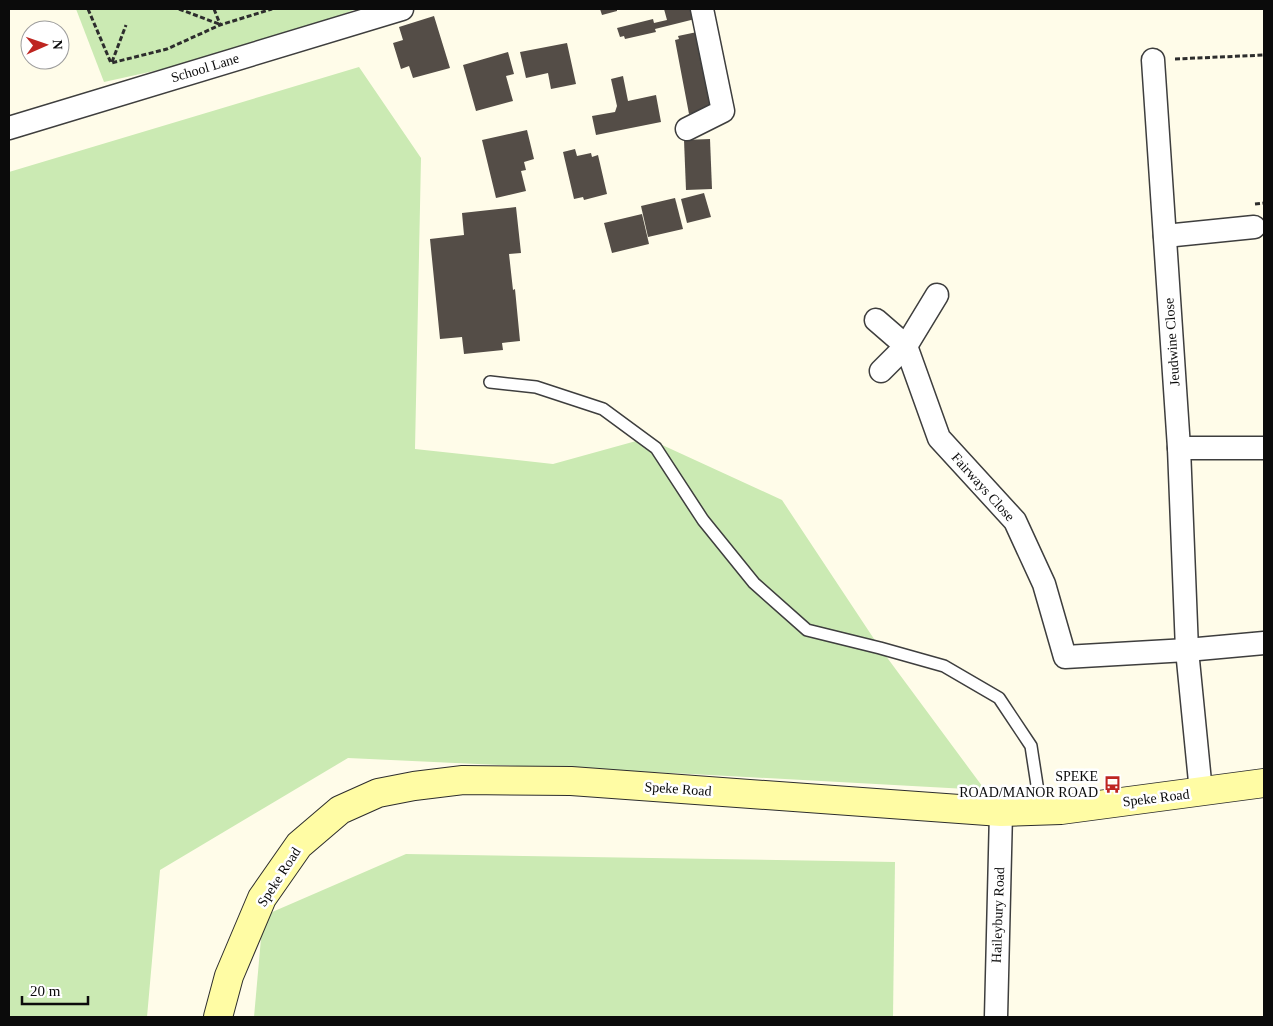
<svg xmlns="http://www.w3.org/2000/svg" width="1273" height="1026" font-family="'Times New Roman',serif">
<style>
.green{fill:#cbeab3}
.building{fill:#544d47}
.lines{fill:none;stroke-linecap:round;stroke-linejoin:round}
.lane-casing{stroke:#3e3e3e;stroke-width:14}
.street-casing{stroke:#3e3e3e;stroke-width:25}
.secondary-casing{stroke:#2d2d2d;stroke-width:30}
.path{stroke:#2d2d2d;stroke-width:3;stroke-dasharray:5 2.5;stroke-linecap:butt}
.lane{stroke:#fff;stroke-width:11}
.street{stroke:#fff;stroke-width:22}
.secondary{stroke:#fffca4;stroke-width:28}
.labels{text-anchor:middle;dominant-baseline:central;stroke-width:5;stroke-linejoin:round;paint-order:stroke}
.street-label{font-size:14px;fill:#0b0b0b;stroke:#fff}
.poi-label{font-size:14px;fill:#0b0b0b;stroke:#fff;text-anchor:end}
</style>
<rect width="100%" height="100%" fill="#fffce9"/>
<g class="green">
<polygon points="76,9 356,9 258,48 104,82"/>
<polygon points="359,67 421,158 415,449 553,464 647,438 782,500 880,648 985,790 691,774 348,758 160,870 147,1017 9,1017 9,172"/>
<polygon points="406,854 895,862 893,1017 254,1017 263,916"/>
</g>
<g class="building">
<polygon points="600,9 617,9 617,11 602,15"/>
<polygon points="664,9 692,9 695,19 655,29 656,32 625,39 624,36 620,37 617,28 653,19 654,23 667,20"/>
<polygon points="434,16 450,68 413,78 409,66 401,69 393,43 403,40 399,27"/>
<polygon points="697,32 712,109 689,114 675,40 679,39 678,36"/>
<polygon points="567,43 576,84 551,89 548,73 526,78 520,52"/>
<polygon points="508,52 514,74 506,76 513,101 476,111 463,65"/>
<polygon points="623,76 628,101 656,95 661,122 596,135 592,116 615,112 617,106 611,79"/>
<polygon points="527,130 534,159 524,162 526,170 521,171 526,191 496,198 482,140"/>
<polygon points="710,139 712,189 686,190 684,140"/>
<polygon points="575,149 577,156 591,153 592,157 598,155 607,194 584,200 583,197 574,199 563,152"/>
<polygon points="704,193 711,217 687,223 681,199"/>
<polygon points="675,198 683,229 648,237 641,206"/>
<polygon points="516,207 521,253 509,254 513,290 515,289 520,341 502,343 503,350 464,354 462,337 440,339 430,239 464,235 462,213"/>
<polygon points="642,214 649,244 612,253 604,223"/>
</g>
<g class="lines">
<defs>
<polyline id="lane" points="490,382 536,387 603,409 656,448 703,520 754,583 807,630 880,648 944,666 999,698 1031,746 1041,811"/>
<g id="street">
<polyline points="1153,60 1179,448 1187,650 1201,792"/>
<polyline points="9,128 402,9"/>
<polyline points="687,129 723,111 702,9"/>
<polyline points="1165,236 1254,227"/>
<polyline points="876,320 906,346 939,438 1015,521 1044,584 1065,657 1187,650 1264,643"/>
<polyline points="881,371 906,346 937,295"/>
<polyline points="1179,448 1264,448"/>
<polyline points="996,1017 1001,812"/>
</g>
<polyline id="secondary" points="218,1017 229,976 262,898 299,845 340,810 378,793 414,786 463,780 571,781 1001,812 1061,810 1264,783"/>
</defs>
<use href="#lane" class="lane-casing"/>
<use href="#street" class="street-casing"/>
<use href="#secondary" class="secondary-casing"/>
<g class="path">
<polyline points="88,9 111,63 167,49 220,25 272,9"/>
<polyline points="179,9 219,24"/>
<polyline points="214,9 220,24"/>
<polyline points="1175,59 1264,55"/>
<polyline points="112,62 126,25"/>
<polyline points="1255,204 1264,203"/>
</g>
<use href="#lane" class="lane"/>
<use href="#street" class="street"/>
<use href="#secondary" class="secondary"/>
</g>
<defs>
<symbol id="bus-bare" viewBox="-9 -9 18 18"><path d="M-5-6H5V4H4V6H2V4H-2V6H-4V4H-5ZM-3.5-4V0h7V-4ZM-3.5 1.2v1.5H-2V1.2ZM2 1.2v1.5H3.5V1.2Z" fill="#be2520" stroke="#fff" stroke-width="2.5" paint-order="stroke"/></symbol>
</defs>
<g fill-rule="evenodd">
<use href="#bus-bare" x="1100" y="772" width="25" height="25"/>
</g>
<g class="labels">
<g class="street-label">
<text transform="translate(205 68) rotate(-17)">School Lane</text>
<text transform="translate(1172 342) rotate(-94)">Jeudwine Close</text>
<text transform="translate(983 487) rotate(48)">Fairways Close</text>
<text transform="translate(678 789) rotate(4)">Speke Road</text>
<text transform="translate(1156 798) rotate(-7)">Speke Road</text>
<text transform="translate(279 877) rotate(-57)">Speke Road</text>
<text transform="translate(998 915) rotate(-88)">Haileybury Road</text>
</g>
<g class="poi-label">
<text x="1098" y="776">SPEKE<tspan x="1098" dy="16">ROAD/MANOR ROAD</tspan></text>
</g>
</g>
<rect width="1273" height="1026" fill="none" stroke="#0b0b0b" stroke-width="20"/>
<g transform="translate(45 45) rotate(88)"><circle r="24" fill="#ffffff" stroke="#9d9d9d"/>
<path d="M0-4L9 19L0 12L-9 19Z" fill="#be2520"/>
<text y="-8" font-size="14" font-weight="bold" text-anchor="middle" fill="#0b0b0b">N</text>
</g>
<path d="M22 996v8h66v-8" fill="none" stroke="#0b0b0b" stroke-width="2.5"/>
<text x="30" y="996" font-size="15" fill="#0b0b0b" stroke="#ffffff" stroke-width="4" paint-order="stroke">20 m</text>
</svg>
